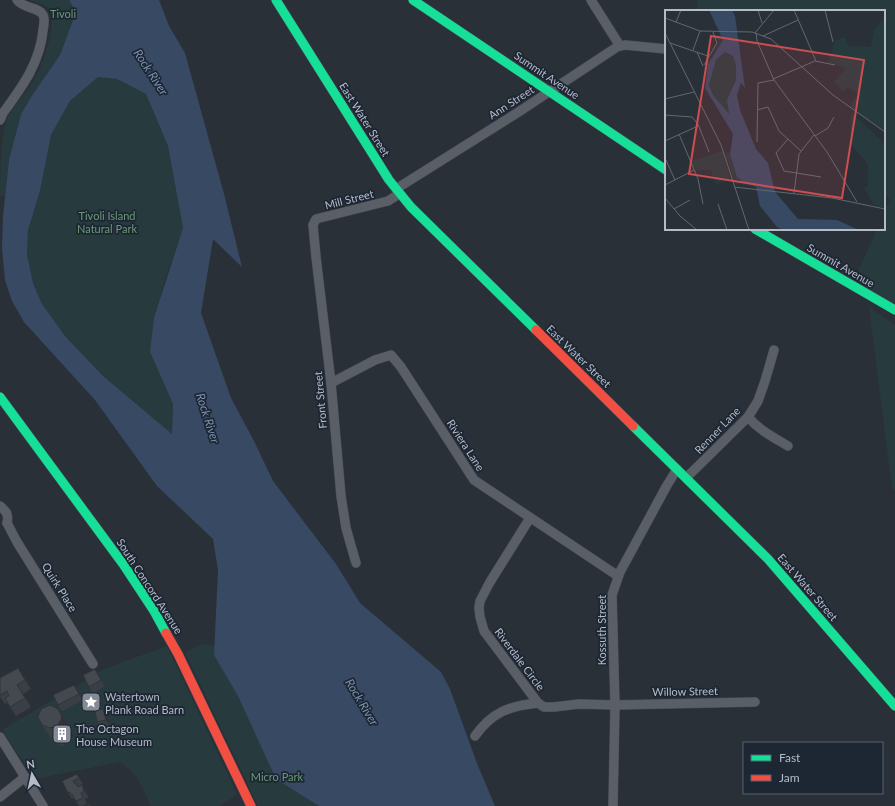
<svg xmlns="http://www.w3.org/2000/svg" width="895" height="806" font-family="Lato,sans-serif">
<style>
.green{fill:#273a3e}
.water{fill:#384963;fill-rule:evenodd}
.lines{fill:none;stroke-linecap:round;stroke-linejoin:round}
.street-casing{stroke:#484c53;stroke-width:10}
.fast-casing{stroke:#484c53;stroke-width:10}
.jam-casing{stroke:#484c53;stroke-width:10}
.street{stroke:#5a5e66;stroke-width:9}
.fast{stroke:#16e098;stroke-width:9}
.jam{stroke:#f24e42;stroke-width:9}
.wall{fill:#3a3f45}
.shaded-wall{fill:#303338}
.building{fill:#444950;stroke:#303338}
.labels{text-anchor:middle;dominant-baseline:central;stroke-width:3.5;stroke-linejoin:round;paint-order:stroke}
.park-label{font-size:11px;fill:#6b9a76;stroke:#1d2633}
.street-label{font-size:11px;fill:#b4bcc9;stroke:#1d2633}
.poi-label{font-size:11px;fill:#b4bcc9;stroke:#1d2633;text-anchor:start}
.water-label{font-size:12px;font-style:italic;fill:#7c92b1;stroke:#1d2633}
.inset-road{fill:none;stroke:#616872;stroke-width:1}
.view{fill:#ce4d50;fill-opacity:0.15;stroke:#ce4d50;stroke-width:2}
.inset-edge{fill:none;stroke:#b4bcc9;stroke-width:2}
</style>
<rect width="100%" height="100%" fill="#2a3038"/>
<g class="green">
<path d="M30,0H69L76,12L60,55L33,94L21,114L9,160L5,196H0C0,172 0,144 6,121C12,107 24,96 32,83C41,70 61,18 47,7C42,3 35,2 30,0Z"/>
<polygon points="698,0 895,0 895,304 854,281 877,229 884,229 884,213 890,199 884,196 884,11 696,11"/>
<polygon points="98,77 117,79 146,94 168,146 183,228 163,286 150,352 173,404 172,434 103,376 65,336 42,304 33,283 27,255 28,230 40,191 51,135 70,101"/>
<polygon points="869,307 895,325 895,490 892,488"/>
<polygon points="203,644 224,646 379,806 258,806 185,652"/>
<polygon points="167,646 237,794 220,806 151,806 137,777 121,762 35,779 2,730 104,669"/>
</g>
<path class="water" d="M69,0H159L169,26L185,53L224,194L242,267L213,239L201,313L231,398L254,441L273,481L336,564L360,603L441,672L450,689L478,766L495,806H319L276,779L238,696L214,655L218,570L213,539L157,486L95,400L24,322L12,301L5,280L2,248L3,216L9,160L21,114L33,94L60,55L76,12ZM98,77L117,79L146,94L168,146L183,228L154,318L150,352L173,404L172,434L103,376L65,336L42,304L33,283L27,255L28,230L40,191L51,135L70,101Z"/>
<g class="lines">
<defs>
<g id="street">
<polyline points="591,0 620,46"/>
<path d="M0,120L3,113C22,87 40,63 43,30C44,25 45,19 43,15C39,7 24,9 17,0"/>
<polyline points="396,189 517,113 617,47 625,45 666,49"/>
<polyline points="331,383 375,360 391,355 401,367 474,480 618,576"/>
<path d="M748,417C759,430 773,437 788,446"/>
<polyline points="686,478 748,417 758,401 765,381 774,350"/>
<path d="M0,506C6,511 9,514 7,523"/>
<polyline points="530,518 490,582 480,601 479,608 480,617 484,631 538,703 544,707 554,707 579,704 615,705 755,702"/>
<polyline points="7,523 17,542 93,664"/>
<polyline points="356,563 346,528 341,496 331,383 316,257 313,225 316,219 388,201 399,194"/>
<path d="M475,736C492,712 509,706 538,703"/>
<polyline points="0,737 43,806"/>
<polyline points="0,797 25,777"/>
<polyline points="613,806 615,705 612,595 620,572 666,487 677,469"/>
</g>
<g id="fast">
<polyline points="276,0 389,180 411,207 536,330"/>
<polyline points="413,0 666,170"/>
<polyline points="755,229 895,310"/>
<polyline points="0,397 123,564 154,611 166,633"/>
<polyline points="633,426 768,559 895,706"/>
</g>
<g id="jam">
<polyline points="536,330 633,426"/>
<polyline points="166,633 178,654 251,806"/>
</g>
</defs>
<use href="#street" class="street-casing"/>
<use href="#fast" class="fast-casing"/>
<use href="#jam" class="jam-casing"/>
<use href="#street" class="street"/>
<use href="#fast" class="fast"/>
<use href="#jam" class="jam"/>
</g>
<g class="wall">
<polygon points="99,675 105,686 93,693 89,687"/>
<polygon points="24,676 31,689 23,694 31,707 16,716 7,703 5,704 0,697 0,678"/>
<polygon points="74,685 78,691 83,700 62,711 58,705"/>
<polygon points="58,709 70,726 74,734 70,742 62,746 54,742 42,725"/>
<polygon points="108,715 110,726 101,728 97,722"/>
<polygon points="77,774 83,784 78,787 82,785 86,791 89,797 85,799 87,804 82,806 79,806 75,800 73,798 72,799 68,793"/>
</g>
<g class="shaded-wall">
<polygon points="18,668 24,676 31,689 25,680"/>
<polygon points="95,669 99,675 105,686 101,680"/>
<polygon points="74,685 78,691 83,700 79,694"/>
<polygon points="58,709 70,726 74,734 70,742 58,725"/>
<polygon points="103,709 108,715 110,726 106,720"/>
<polygon points="82,785 86,791 89,797 84,791"/>
</g>
<g class="building">
<polygon points="18,668 25,680 17,685 25,698 10,707 5,698 9,696 7,691 0,695 0,678"/>
<polygon points="95,669 101,680 89,687 83,675"/>
<polygon points="74,685 79,694 58,705 53,695"/>
<polygon points="50,705 58,709 62,717 58,725 50,728 42,725 38,717 41,709"/>
<polygon points="103,709 106,720 97,722 95,711"/>
<polygon points="77,774 79,778 73,781 75,784 76,784 78,787 82,785 84,791 81,793 83,798 76,801 72,794 71,795 70,792 68,793 62,781"/>
<polygon points="90,804 91,806 85,806"/>
</g>
<defs>
<symbol id="sight-square" viewBox="-11 -11 22 22"><rect x="-9" y="-9" width="18" height="18" rx="4" fill="#848b96" stroke="#1d2633"/><path d="M0-6L1.8-2.2L6-1.7L2.9 1.2L3.7 5.4L0 3.3L-3.7 5.4L-2.9 1.2L-6-1.7L-1.8-2.2Z" fill="#fff"/></symbol>
<symbol id="building-square" viewBox="-11 -11 22 22"><rect x="-9" y="-9" width="18" height="18" rx="4" fill="#848b96" stroke="#1d2633"/><path d="M-4-6H4V6H1V3H-1V6H-4ZM-2.5-4.3h1.7v1.8h-1.7ZM.8-4.3h1.7v1.8H.8ZM-2.5-1h1.7V.8h-1.7ZM.8-1h1.7V.8H.8Z" fill="#fff"/></symbol>
</defs>
<g fill-rule="evenodd">
<use href="#sight-square" x="80" y="691" width="22" height="22"/>
<use href="#building-square" x="51" y="723" width="22" height="22"/>
</g>
<g class="labels">
<g class="park-label">
<text x="63" y="13">Tivoli</text>
<text x="107" y="215">Tivoli Island<tspan x="107" dy="13">Natural Park</tspan></text>
<text x="277" y="776">Micro Park</text>
</g>
<g class="street-label">
<text transform="translate(547 75) rotate(34)">Summit Avenue</text>
<text transform="translate(511 102) rotate(-33)">Ann Street</text>
<text transform="translate(365 119) rotate(58)">East Water Street</text>
<text transform="translate(349 199) rotate(-14)">Mill Street</text>
<text transform="translate(841 265) rotate(30)">Summit Avenue</text>
<text transform="translate(579 356) rotate(44)">East Water Street</text>
<text transform="translate(320 400) rotate(-95)">Front Street</text>
<text transform="translate(717 430) rotate(-46)">Renner Lane</text>
<text transform="translate(466 445) rotate(57)">Riviera Lane</text>
<text transform="translate(150 586) rotate(57)">South Concord Avenue</text>
<text transform="translate(60 587) rotate(58)">Quirk Place</text>
<text transform="translate(808 587) rotate(49)">East Water Street</text>
<text transform="translate(601 630) rotate(-90)">Kossuth Street</text>
<text transform="translate(520 659) rotate(53)">Riverdale Circle</text>
<text transform="translate(685 691) rotate(-1)">Willow Street</text>
</g>
<g class="poi-label">
<text x="105" y="696">Watertown<tspan x="105" dy="13">Plank Road Barn</tspan></text>
<text x="76" y="728">The Octagon<tspan x="76" dy="13">House Museum</tspan></text>
</g>
<g class="water-label">
<text transform="translate(151 72) rotate(57)">Rock River</text>
<text transform="translate(208 418) rotate(72)">Rock River</text>
<text transform="translate(362 702) rotate(59)">Rock River</text>
</g>
</g>
<g transform="translate(665 10)">
<rect width="220" height="220" fill="#2a3038"/>
<path d="M219,0H220V122L184,97L193,84L183,77L178,82L169,72L181,58L163,53L170,31L180,27L183,36L206,37L209,19L218,10ZM56,24L58,30L46,46L41,60L38,59L54,32L50,25ZM60,42L68,46L71,55V70L62,90L64,105L48,85L44,75L51,50ZM186,102L220,134V198L209,195L199,178L203,176V154L185,134ZM57,141L65,168L51,175L46,160H31L26,151ZM60,143H67L91,177L70,174Z" fill="#273a3e"/>
<path d="M44,0H67L70,6L80,78L76,73L72,85L75,100L91,139L103,153L110,182L133,209L172,210L194,220H119L112,217L95,196L91,177L80,173L72,167L65,144L68,124L40,78L43,54L58,30ZM60,42L68,46L71,55V70L62,90L64,104L48,85L44,75L51,50Z" fill="#384963" fill-rule="evenodd"/>
<path class="inset-road" d="M93,0L97,13M129,0L151,51M160,0L168,32M0,8L35,21L87,22L106,29L168,85L220,122M11,12L16,0M0,23L56,135L84,220M90,23L109,0M91,23L92,31L109,70L162,142L192,192M98,26L133,10M5,33L43,46M28,40L35,21M32,42L38,56M39,55L52,33L48,22M108,69L150,51L170,55M0,89L29,82M92,100L103,97L114,121L136,141M0,105L27,107L33,114L44,142M14,124L33,169L38,194M150,126L163,118L169,107M123,129L111,143L119,161L156,167M0,131L33,116M92,132L93,73L109,70M0,148L10,170M0,175L29,160M69,177L167,188L220,199M129,183L134,144L149,125M0,188L15,206L32,220M53,194L62,220M9,199L25,190"/>
<path class="view" d="M46,26L199,50L177,188L24,164Z"/>
<rect width="220" height="220" class="inset-edge"/>
</g>
<rect x="743" y="742" width="140" height="52" fill="#1d2633" stroke="#59626f"/>
<rect x="751" y="755" width="20" height="6" fill="#16e098" stroke="#59626f"/>
<text x="779" y="762" font-size="12" fill="#b4bcc9">Fast</text>
<rect x="751" y="775" width="20" height="6" fill="#f24e42" stroke="#59626f"/>
<text x="779" y="782" font-size="12" fill="#b4bcc9">Jam</text>
<g transform="translate(32 774) rotate(351)" stroke="#1d2633" stroke-width="3" paint-order="stroke">
<path d="M0-3L7 15L0 10L-7 15Z" fill="#b4bcc9"/>
<text y="-6" font-size="11" font-weight="bold" text-anchor="middle" fill="#b4bcc9">N</text>
</g>
</svg>
